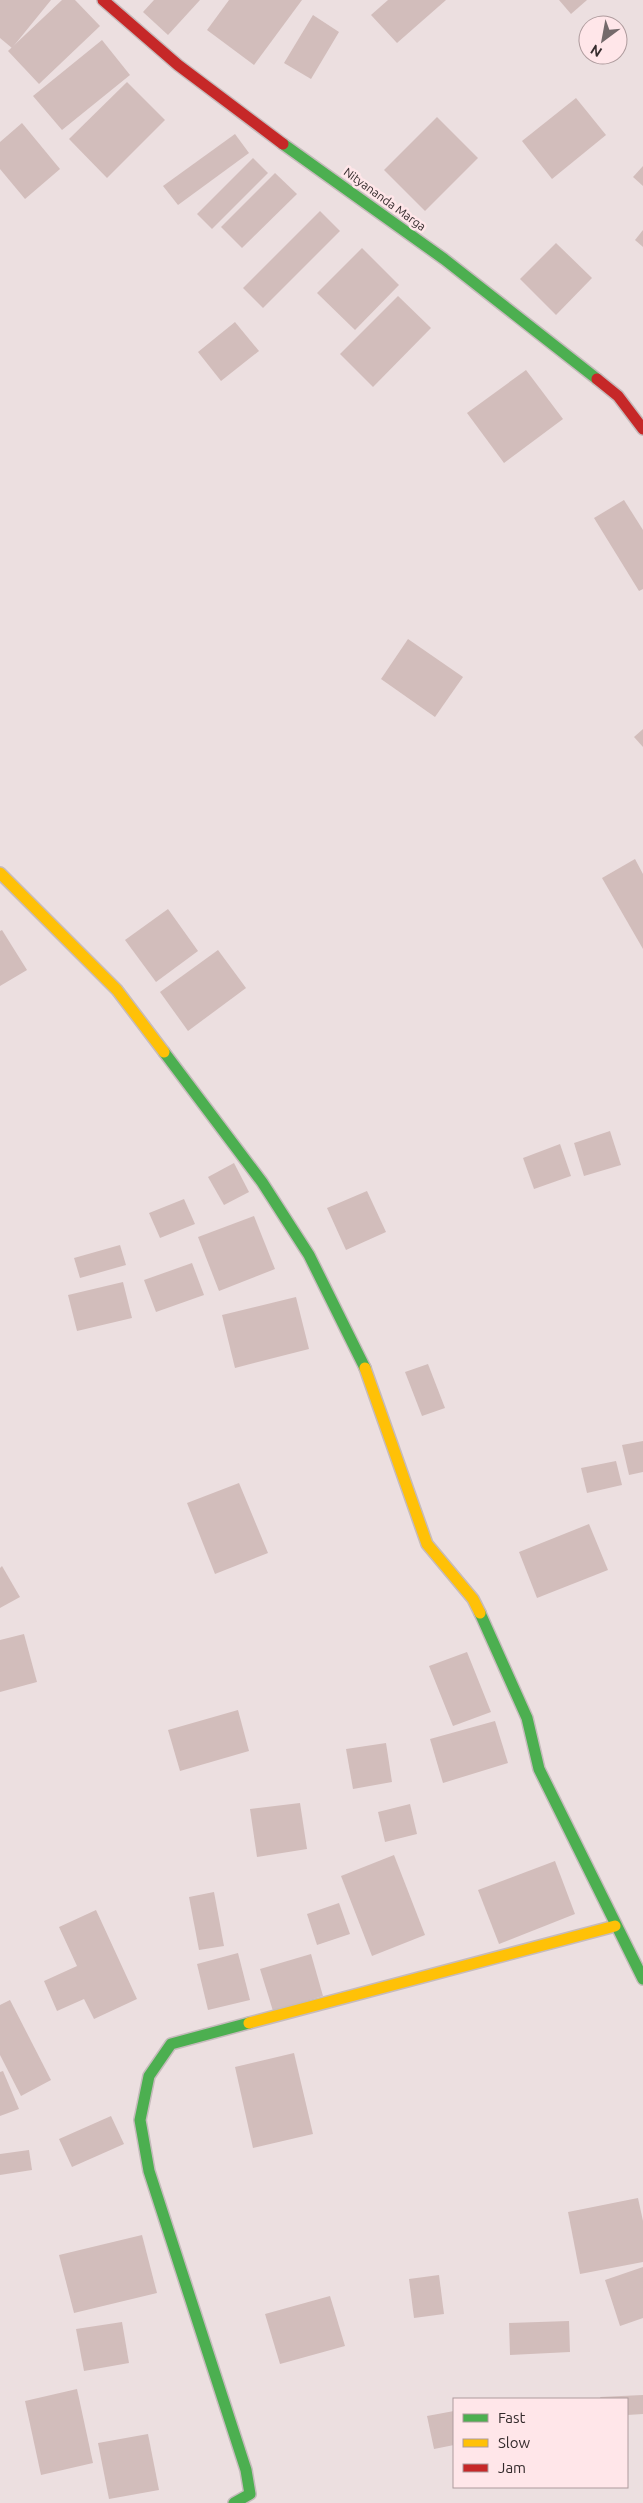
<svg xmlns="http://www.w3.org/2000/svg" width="643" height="2503" font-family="Ubuntu,sans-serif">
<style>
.building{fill:#d2bdbb}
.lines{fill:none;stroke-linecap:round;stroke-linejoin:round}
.fast-casing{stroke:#c6bbbc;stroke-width:14}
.slow-casing{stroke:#c6bbbc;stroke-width:14}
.jam-casing{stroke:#c6bbbc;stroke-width:14}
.fast{stroke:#4caf50;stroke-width:11}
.slow{stroke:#ffc107;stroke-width:11}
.jam{stroke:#c62828;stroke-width:11}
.labels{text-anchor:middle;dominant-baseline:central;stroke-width:5;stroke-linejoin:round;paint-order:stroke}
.street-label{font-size:12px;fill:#342b2c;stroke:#ffe6e9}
</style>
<rect width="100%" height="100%" fill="#ecdfe0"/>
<g class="building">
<polygon points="0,0 51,0 12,48 0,38"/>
<polygon points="62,0 75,0 100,26 39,84 8,51"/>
<polygon points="154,0 200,0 168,35 143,12"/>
<polygon points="229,0 302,0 254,65 207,30"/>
<polygon points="388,0 446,0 397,43 371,15"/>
<polygon points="559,0 587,0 571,14"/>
<polygon points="313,15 339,32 311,79 284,63"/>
<polygon points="102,40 130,75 62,130 33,96"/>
<polygon points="127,82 165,120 107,178 69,139"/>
<polygon points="576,98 606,135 552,179 522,141"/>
<polygon points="437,117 478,158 425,211 384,170"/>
<polygon points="22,123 60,169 25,199 0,169 0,142"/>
<polygon points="235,134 249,153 178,205 163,186"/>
<polygon points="253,158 268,173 212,229 197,214"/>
<polygon points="643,166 643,186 633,177"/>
<polygon points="275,173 297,194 242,248 221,227"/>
<polygon points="320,211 340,231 263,308 243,288"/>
<polygon points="643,230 643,247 635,240"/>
<polygon points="556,243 592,278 556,315 520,279"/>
<polygon points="362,248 399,285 355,330 317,293"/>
<polygon points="398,296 431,328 373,387 340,354"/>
<polygon points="235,322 259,351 221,381 198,352"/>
<polygon points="526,370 563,419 504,463 467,413"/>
<polygon points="624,500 643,530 643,589 639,591 594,518"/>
<polygon points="408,639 463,677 435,717 381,679"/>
<polygon points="643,729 643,747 634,737"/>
<polygon points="635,859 643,874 643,949 602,878"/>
<polygon points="168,909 198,951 156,982 125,940"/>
<polygon points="2,930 27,970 0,986 0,931"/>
<polygon points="218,950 246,988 188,1031 160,992"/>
<polygon points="610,1131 621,1165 584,1176 574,1143"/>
<polygon points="560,1144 571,1176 534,1189 523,1158"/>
<polygon points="234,1163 249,1192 224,1205 208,1177"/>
<polygon points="367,1191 386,1232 346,1250 327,1208"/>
<polygon points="184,1199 195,1224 160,1238 149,1213"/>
<polygon points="254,1216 275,1269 219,1291 198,1237"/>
<polygon points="120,1245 126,1265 80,1278 74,1258"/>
<polygon points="192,1263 204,1295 156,1312 144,1280"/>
<polygon points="123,1282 132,1318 77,1331 68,1295"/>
<polygon points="296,1297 309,1349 235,1368 222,1315"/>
<polygon points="428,1364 445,1408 422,1416 405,1372"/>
<polygon points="643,1441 643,1472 629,1475 622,1445"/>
<polygon points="616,1461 622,1485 587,1493 581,1468"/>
<polygon points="239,1483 268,1553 215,1574 187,1503"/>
<polygon points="589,1524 608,1570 537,1598 519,1552"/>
<polygon points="2,1566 20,1597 0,1608 0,1568"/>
<polygon points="24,1634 37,1682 0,1692 0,1640"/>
<polygon points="467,1652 491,1712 453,1726 429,1666"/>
<polygon points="238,1710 249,1751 180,1771 168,1730"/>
<polygon points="495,1721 508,1763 443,1783 430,1739"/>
<polygon points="386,1743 392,1782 353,1789 346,1749"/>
<polygon points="300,1803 307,1849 257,1857 250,1809"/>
<polygon points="410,1804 417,1834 385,1842 378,1812"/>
<polygon points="394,1855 425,1935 372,1956 341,1876"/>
<polygon points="555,1861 575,1914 499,1944 478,1890"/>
<polygon points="214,1892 224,1946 199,1950 189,1897"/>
<polygon points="339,1903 350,1934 317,1945 307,1914"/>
<polygon points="96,1910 137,1999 94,2019 84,1999 57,2011 44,1981 77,1966 59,1927"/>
<polygon points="238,1953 250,2000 208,2010 197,1964"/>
<polygon points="311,1954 323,1996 273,2011 260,1969"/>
<polygon points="10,2000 51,2080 21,2096 0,2055 0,2005"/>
<polygon points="294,2053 313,2134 253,2148 235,2067"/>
<polygon points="3,2071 19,2109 0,2116 0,2072"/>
<polygon points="111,2116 124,2144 72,2167 59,2139"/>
<polygon points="29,2150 32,2170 0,2175 0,2154"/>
<polygon points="638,2198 643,2221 643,2262 580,2274 568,2212"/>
<polygon points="142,2235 157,2293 74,2313 59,2255"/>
<polygon points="643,2267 643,2318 620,2326 605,2280"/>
<polygon points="439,2275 444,2314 414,2318 409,2279"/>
<polygon points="330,2296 345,2346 280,2364 265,2314"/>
<polygon points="569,2321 570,2352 510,2355 509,2323"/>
<polygon points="122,2322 129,2363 84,2371 76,2329"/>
<polygon points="77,2389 93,2463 41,2475 25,2401"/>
<polygon points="643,2395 643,2414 627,2415 627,2399 601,2399 600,2397"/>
<polygon points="454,2411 454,2445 434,2449 427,2416"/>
<polygon points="148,2434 159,2490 109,2499 98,2443"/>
</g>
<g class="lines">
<defs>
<g id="fast">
<polyline points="283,144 444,259 597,379"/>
<polyline points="164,1052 262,1182 309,1255 365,1368"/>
<polyline points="480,1613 527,1718 539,1769 643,1979"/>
<polyline points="234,2503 250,2494 246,2470 149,2171 140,2120 149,2076 171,2044 249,2023"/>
</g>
<g id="slow">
<polyline points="0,873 117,990 164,1052"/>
<polyline points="365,1368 427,1544 473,1599 480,1613"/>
<polyline points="249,2023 615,1926"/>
</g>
<g id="jam">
<polyline points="103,0 178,65 283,144"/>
<polyline points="597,379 618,396 643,429"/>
</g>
</defs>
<use href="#fast" class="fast-casing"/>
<use href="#slow" class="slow-casing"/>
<use href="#jam" class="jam-casing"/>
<use href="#fast" class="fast"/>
<use href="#slow" class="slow"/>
<use href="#jam" class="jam"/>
</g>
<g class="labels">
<g class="street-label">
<text transform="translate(385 199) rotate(36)">Nityananda Marga</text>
</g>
</g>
<rect x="453" y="2398" width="175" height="90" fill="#ffe6e9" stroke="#ae9b9d"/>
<rect x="463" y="2414" width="25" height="8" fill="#4caf50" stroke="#ae9b9d"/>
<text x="498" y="2423" font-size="15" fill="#342b2c">Fast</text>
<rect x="463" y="2439" width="25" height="8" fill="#ffc107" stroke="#ae9b9d"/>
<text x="498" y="2448" font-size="15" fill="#342b2c">Slow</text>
<rect x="463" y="2464" width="25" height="8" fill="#c62828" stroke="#ae9b9d"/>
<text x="498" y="2473" font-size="15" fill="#342b2c">Jam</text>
<g transform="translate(603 40) rotate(212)"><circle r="24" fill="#ffe6e9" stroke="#ae9b9d"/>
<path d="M0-4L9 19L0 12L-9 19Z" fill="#746a6b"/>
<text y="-8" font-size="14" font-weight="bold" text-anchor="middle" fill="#342b2c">N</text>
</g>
</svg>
